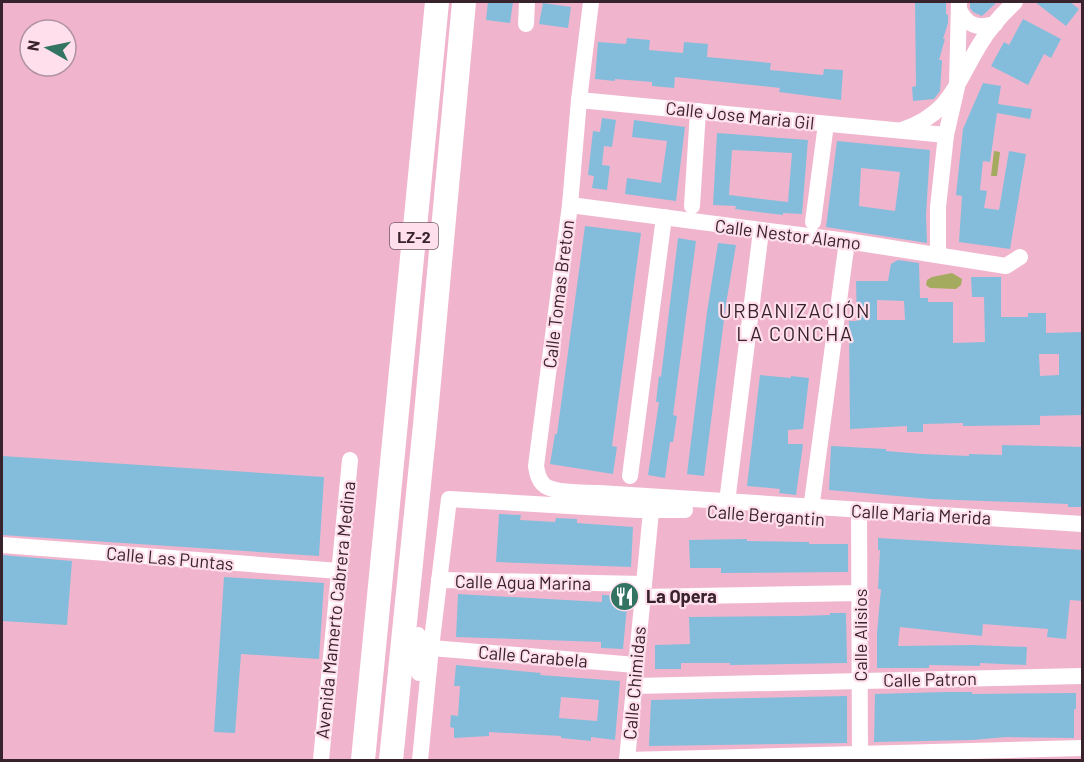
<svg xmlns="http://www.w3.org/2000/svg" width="1084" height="762" font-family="Barlow,sans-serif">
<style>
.water{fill:#a4aa5e}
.building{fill:#84bddc;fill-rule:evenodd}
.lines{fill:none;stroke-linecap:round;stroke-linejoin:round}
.minor{stroke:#fff;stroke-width:16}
.highway{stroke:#fff;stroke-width:24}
.labels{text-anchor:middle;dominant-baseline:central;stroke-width:4.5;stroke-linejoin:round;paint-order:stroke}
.shield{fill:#fedfeb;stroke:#735b65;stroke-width:1.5}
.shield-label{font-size:16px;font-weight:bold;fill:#38222b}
.street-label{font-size:18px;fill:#38222b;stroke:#fedfeb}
.poi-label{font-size:18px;font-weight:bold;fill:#38222b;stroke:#fedfeb;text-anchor:start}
.neighbourhood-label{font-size:20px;letter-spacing:1.5px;fill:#38222b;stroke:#fedfeb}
</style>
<rect width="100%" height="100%" fill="#f0b5cd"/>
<g class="water">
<polygon points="994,151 1000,152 997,176 991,176"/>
<polygon points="952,273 962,279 961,285 956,289 930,288 926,285 927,280 932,277"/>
</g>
<g class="building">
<polygon points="488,2 513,2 510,23 486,20"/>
<polygon points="915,2 946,2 946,14 948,15 948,23 943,39 945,39 939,60 942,60 940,91 934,99 913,101 912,87 916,86"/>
<polygon points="970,2 997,2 982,16 973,12 970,8"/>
<polygon points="1035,2 1070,2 1079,9 1066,26"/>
<polygon points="543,3 571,7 568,28 539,24"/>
<polygon points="1023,19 1061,39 1051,58 1044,54 1028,85 991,66 1004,42 1009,45"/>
<polygon points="627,38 650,40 649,50 683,53 684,42 708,44 707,57 771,63 770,70 823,75 824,69 843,70 841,100 779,92 780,88 675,77 674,88 652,86 652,82 615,79 615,81 595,79 598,42 626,44"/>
<polygon points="983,83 1001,86 998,104 1032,109 1030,119 997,113 990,162 983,161 980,190 987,191 984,208 999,210 1009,151 1026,154 1010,249 959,242 962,196 956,195 963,129"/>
<polygon points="602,118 616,120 612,147 604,146 602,165 610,166 607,190 592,188 594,176 588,175 593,131 600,132"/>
<polygon points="634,120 685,127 676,201 625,194 627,178 661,183 667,141 632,137"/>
<path d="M717,133L808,140L802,214L783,213V215L735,209L736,206L713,205ZM732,150L792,153L788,202L729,195Z"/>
<path d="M837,141L930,150L926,215L927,243L826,227ZM861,168L900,172L895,211L859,206Z"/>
<polygon points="585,226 641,233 612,446 617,447 613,474 550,464 555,434 557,434"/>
<polygon points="678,238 696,241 673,415 677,416 673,442 670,442 665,478 648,475 659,402 656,402 659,376 661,377"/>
<polygon points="718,243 736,245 726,304 704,476 687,474 707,312"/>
<path d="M898,260L919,263L920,298H928V302H953V343L985,342L984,297H972L971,277H1001V317H1028V313H1046V333L1082,332L1083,415L1040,416V425L963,426V423L923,424V432H907V426L850,429L849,321H857L856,281H888L891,264ZM877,300L904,301L905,320H877ZM1039,354H1059V375L1040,376Z"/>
<polygon points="760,375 791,378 791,376 809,378 803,429 788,430 788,444 803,444 796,495 779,493 780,489 747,486"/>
<polygon points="1002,445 1083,447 1083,507 1068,507 1068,504 931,499 829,490 831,446 886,449 886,451 922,454 969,456 969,454 1002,455"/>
<polygon points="2,456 324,477 319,556 2,535"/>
<polygon points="499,514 521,515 520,520 555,522 556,518 577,519 577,523 633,527 631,567 496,562"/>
<polygon points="878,538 1083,550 1083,601 1070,600 1066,639 1047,637 1048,629 983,624 982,636 900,627 898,646 973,645 1027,647 1026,665 980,663 980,666 929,665 929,668 877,668 877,633 881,589 878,589 880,550 878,550"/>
<polygon points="747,539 747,541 809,542 809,544 848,544 848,572 721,573 721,568 690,568 689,540"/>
<polygon points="2,555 72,561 67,625 2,621"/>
<polygon points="224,577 324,583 319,659 241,654 235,733 214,732"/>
<polygon points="458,594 602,602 602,595 628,596 623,649 601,648 601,642 456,637"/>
<polygon points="830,613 846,613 847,663 730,665 730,663 681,663 681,669 655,669 655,645 690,644 689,617 798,616 830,615"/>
<path d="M456,665L541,673L540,675L620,681L615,740L591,737V741L561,738V736L489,732V736L454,738V728L450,727L451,715L458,716L460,686H454ZM561,697L599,700L597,721L559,718Z"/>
<polygon points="946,692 972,692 972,694 1076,693 1076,709 1074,709 1074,738 1006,737 972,740 874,742 875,694"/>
<polygon points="847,696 847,743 649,746 651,700"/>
</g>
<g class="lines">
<g class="minor">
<path d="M591,2L579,100L570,205L536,466C537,472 538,479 543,484C552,494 585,492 599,493L1082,524"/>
<path d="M959,9C966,26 979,29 995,24"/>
<polyline points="526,24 527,2"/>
<polyline points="579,100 946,135"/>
<path d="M902,130C951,113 955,85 980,44C989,29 1002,14 1015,2"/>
<polyline points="570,205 847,241 1006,266 1020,257"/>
<polyline points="692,206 698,111"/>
<polyline points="813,222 826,124"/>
<polyline points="938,254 938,207 946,135 957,87 959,2"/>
<polyline points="630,476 664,217"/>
<polyline points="727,502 761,231"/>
<polyline points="859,510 860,760"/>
<polyline points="810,517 847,241"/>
<polyline points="2,545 339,571"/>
<polyline points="439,580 644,584"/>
<polyline points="643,597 860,593"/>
<polyline points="418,635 419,673"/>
<polyline points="431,648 636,665"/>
<polyline points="634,686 1082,676"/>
<polyline points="321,760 350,460"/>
<polyline points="420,760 431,648 449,499 638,510 685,510"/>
<polyline points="627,760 1082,748"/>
<polyline points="627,760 652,501"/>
</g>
<g class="highway">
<polyline points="363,760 437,2"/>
<polyline points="391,760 425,425 464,2"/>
</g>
</g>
<defs>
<symbol id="restaurant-disc" viewBox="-11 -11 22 22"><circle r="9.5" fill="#337361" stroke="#fedfeb"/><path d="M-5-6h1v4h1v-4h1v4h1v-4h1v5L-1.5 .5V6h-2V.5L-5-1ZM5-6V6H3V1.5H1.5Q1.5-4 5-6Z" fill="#fff"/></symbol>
</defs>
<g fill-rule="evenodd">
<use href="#restaurant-disc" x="608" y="580" width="33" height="33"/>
</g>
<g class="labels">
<rect class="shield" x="390" y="223" width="48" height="26" rx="4.5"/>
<g class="shield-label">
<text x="414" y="236">LZ-2</text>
</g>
<g class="street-label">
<text transform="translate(740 115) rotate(6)">Calle Jose Maria Gil</text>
<text transform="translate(788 234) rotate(7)">Calle Nestor Alamo</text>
<text transform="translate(558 294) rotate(-83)">Calle Tomas Breton</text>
<text transform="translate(921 514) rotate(3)">Calle Maria Merida</text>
<text transform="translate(766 515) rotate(4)">Calle Bergantin</text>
<text transform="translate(170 558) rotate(5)">Calle Las Puntas</text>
<text transform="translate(523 582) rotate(1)">Calle Agua Marina</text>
<text transform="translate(335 610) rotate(-84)">Avenida Mamerto Cabrera Medina</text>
<text transform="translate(860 635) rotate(-90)">Calle Alisios</text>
<text transform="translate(533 656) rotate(5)">Calle Carabela</text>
<text transform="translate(930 679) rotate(-1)">Calle Patron</text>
<text transform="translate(634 683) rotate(-85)">Calle Chimidas</text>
</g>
<g class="poi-label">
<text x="646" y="596">La Opera</text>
</g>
<g class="neighbourhood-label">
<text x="795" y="310">URBANIZACIÓN<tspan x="795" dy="23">LA CONCHA</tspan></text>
</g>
</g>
<rect width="1084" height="762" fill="none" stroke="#38222b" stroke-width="6"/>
<g transform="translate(48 48) rotate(279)"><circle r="28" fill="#fedfeb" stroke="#af939e" stroke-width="1.5"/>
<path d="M0-4.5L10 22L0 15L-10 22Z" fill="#337361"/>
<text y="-9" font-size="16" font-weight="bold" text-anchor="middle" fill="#38222b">N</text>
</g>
</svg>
